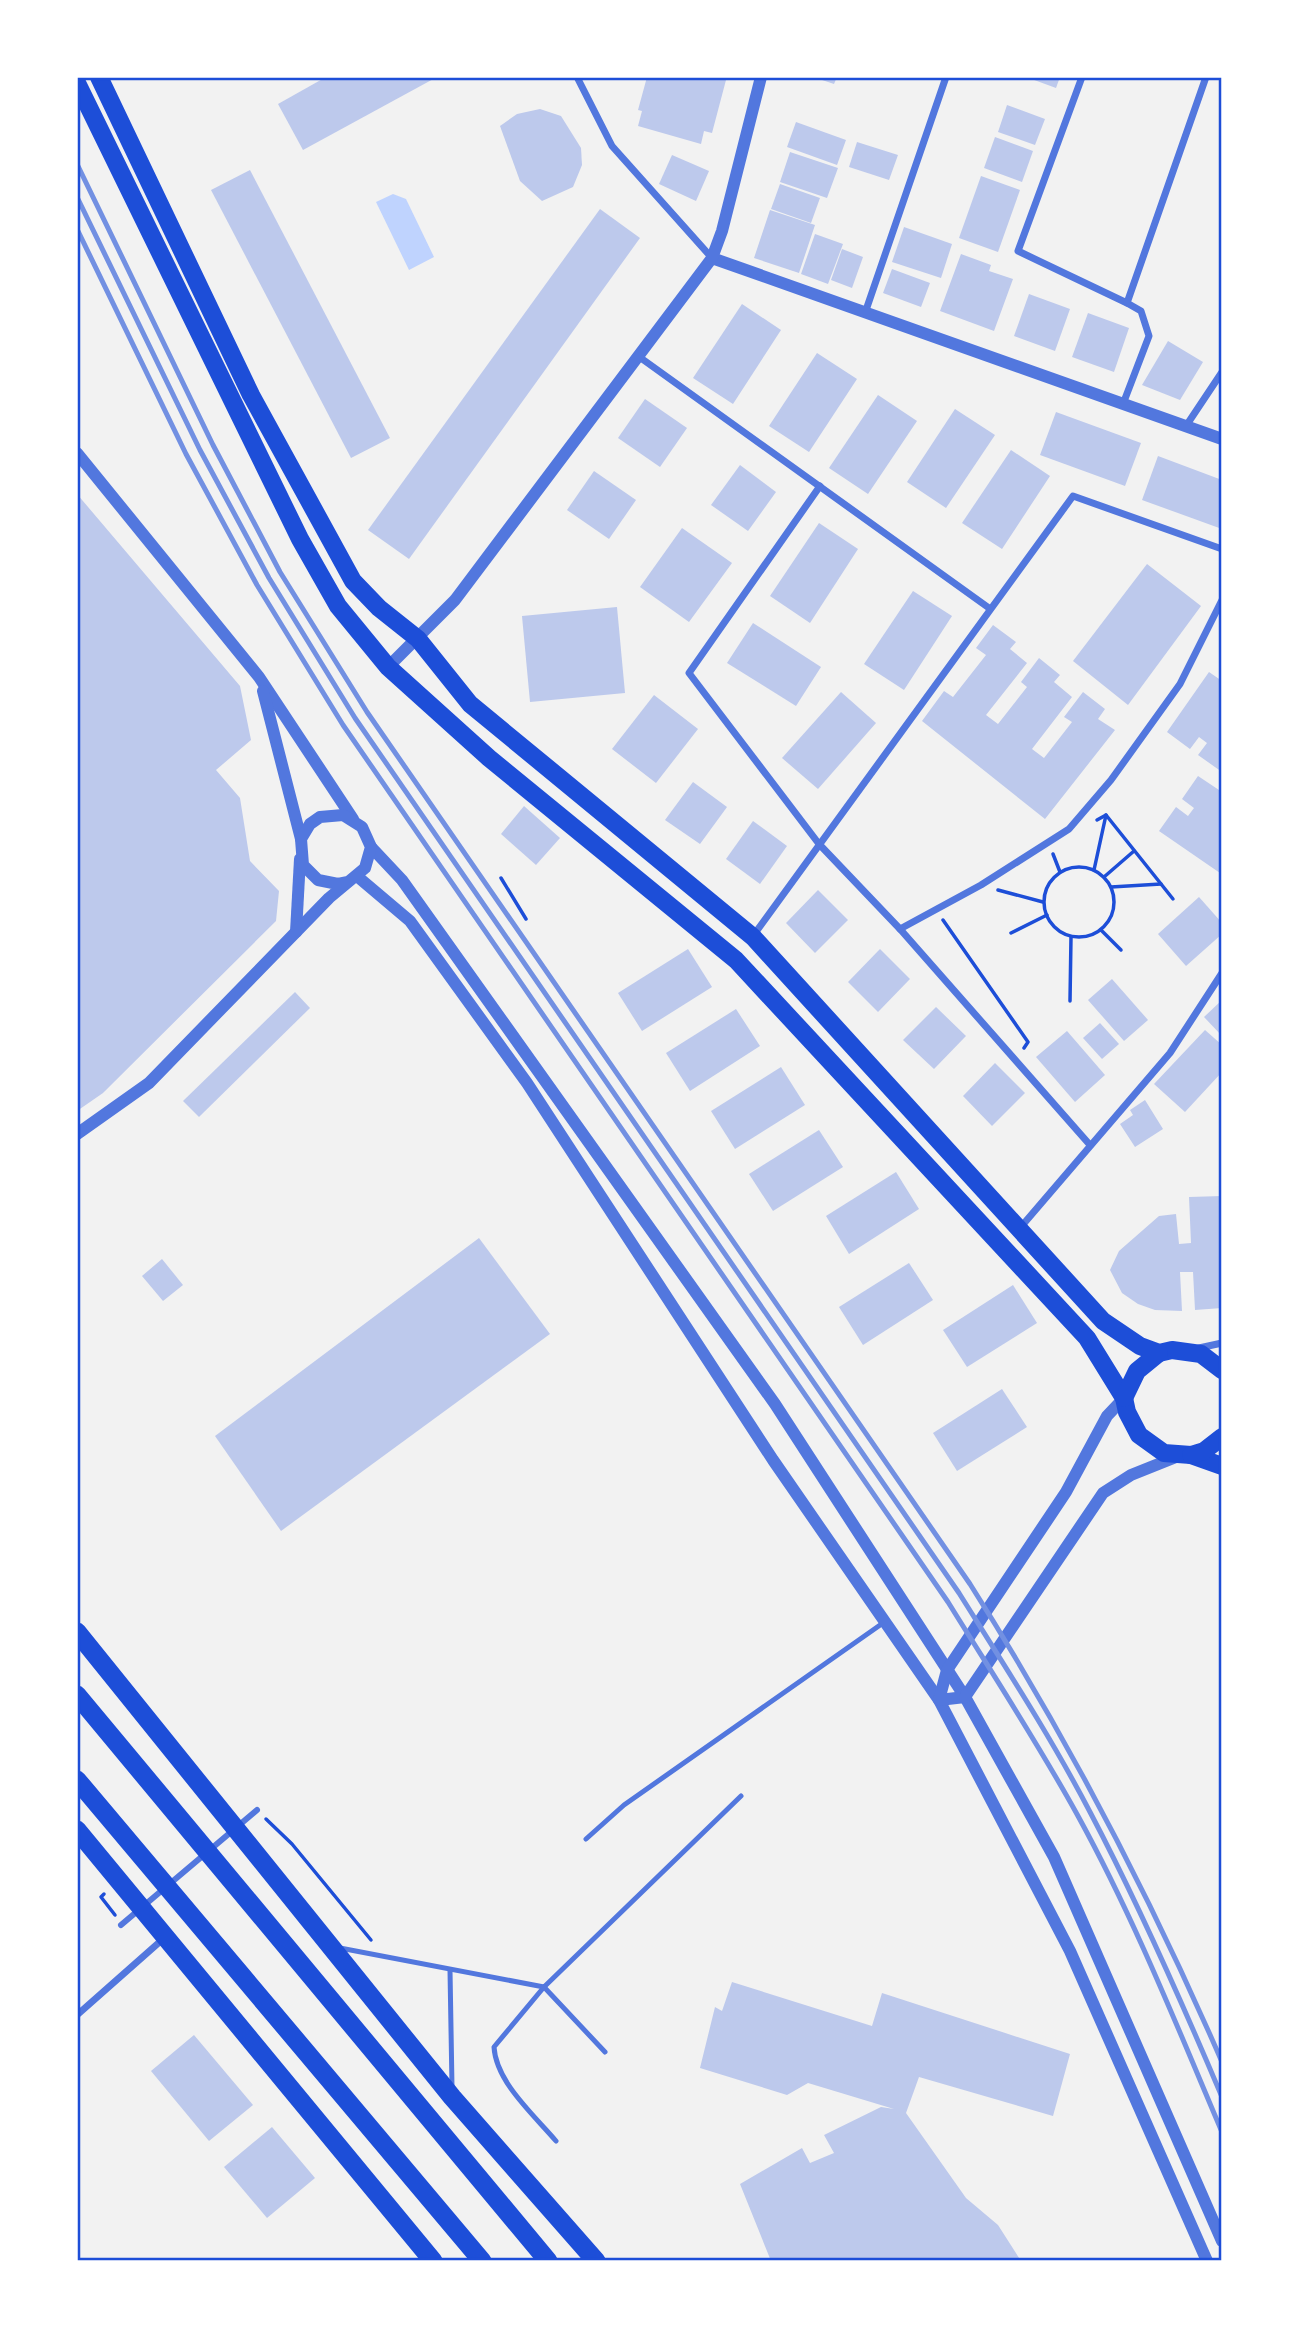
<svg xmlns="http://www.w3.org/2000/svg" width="1299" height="2338" font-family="Rubik,sans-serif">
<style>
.water{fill:#bfd3fe}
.building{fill:#bdc9ec}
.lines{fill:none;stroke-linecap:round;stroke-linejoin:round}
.path{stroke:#1d4ed8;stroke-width:3.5}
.service{stroke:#5277de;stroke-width:5}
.pedestrian{stroke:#5277de;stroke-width:6}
.minor{stroke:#5277de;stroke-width:7}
.tertiary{stroke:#5277de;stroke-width:12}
.primary{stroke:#1d4ed8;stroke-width:18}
.trunk{stroke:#1d4ed8;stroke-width:19}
.rail{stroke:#7290e2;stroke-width:5}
.neatline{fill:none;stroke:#1d4ed8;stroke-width:2.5}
</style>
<rect width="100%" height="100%" fill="#f2f2f2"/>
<polygon class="water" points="393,194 406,199 434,257 409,270 376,202"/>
<g class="building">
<polygon points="326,77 437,77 303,150 278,104"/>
<polygon points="647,77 722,77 726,80 712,133 704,131 701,144 638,126 642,111 638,110"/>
<polygon points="813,77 837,77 834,84"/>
<polygon points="1026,77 1060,77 1056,88"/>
<polygon points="1007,105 1045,119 1035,145 998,132"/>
<polygon points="540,109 561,116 581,148 582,165 573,187 542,201 520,181 500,126 517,114"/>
<polygon points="796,122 846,140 837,165 787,147"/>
<polygon points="995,137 1033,151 1022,182 984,168"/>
<polygon points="857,142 898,155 889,180 849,167"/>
<polygon points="790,152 838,168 827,198 780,182"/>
<polygon points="672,155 709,171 696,201 659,184"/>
<polygon points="250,170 390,438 351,458 211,190"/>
<polygon points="981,176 1020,190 998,252 959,238"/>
<polygon points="780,184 820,198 811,223 771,209"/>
<polygon points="600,209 640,238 409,559 368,530"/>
<polygon points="770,210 815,225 799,273 754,258"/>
<polygon points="904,227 952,244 941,278 892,262"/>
<polygon points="815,234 843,244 828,284 801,274"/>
<polygon points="842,249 863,257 852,288 831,280"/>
<polygon points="961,254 991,265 989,271 1013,279 994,331 940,311"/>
<polygon points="892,269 930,283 921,307 883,293"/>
<polygon points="1029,294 1070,309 1055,351 1014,336"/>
<polygon points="742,304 781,330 733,404 693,378"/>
<polygon points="1088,313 1129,328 1114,372 1072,357"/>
<polygon points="1168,341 1203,362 1180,400 1142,385"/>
<polygon points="817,353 857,379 809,452 769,426"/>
<polygon points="878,395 917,421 868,494 829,468"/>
<polygon points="645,399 687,428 660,467 618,438"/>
<polygon points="955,409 995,435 946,508 907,482"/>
<polygon points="1056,412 1141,443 1125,486 1040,455"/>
<polygon points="1011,450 1050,476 1002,549 962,523"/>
<polygon points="1158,456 1222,480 1222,529 1142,500"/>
<polygon points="740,465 776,492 748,531 711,505"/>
<polygon points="594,471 636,500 609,539 567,510"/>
<polygon points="77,494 240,686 251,740 216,770 240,798 250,861 279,891 276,921 103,1093 77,1111"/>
<polygon points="819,523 858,549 810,623 770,596"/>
<polygon points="682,528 732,563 689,622 640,587"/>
<polygon points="1147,564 1201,606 1128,705 1073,661"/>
<polygon points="913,591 952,616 904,690 864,664"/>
<polygon points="617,607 625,693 530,702 522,616"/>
<polygon points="753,623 821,667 796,706 727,663"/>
<polygon points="993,625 1016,642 1010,649 1027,663 986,715 998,724 1027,687 1021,682 1039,658 1060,675 1054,682 1072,697 1032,749 1044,758 1072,722 1064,717 1083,692 1105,709 1098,719 1115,730 1045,819 922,721 944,691 953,697 986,655 976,648"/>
<polygon points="1209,672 1222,681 1222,772 1198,755 1207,743 1199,737 1190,749 1167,732"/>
<polygon points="841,692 876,723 818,789 782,758"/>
<polygon points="654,695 698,729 656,783 612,749"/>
<polygon points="1198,776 1222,792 1220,873 1159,831 1176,807 1188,816 1194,808 1182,799"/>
<polygon points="693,782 727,807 700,844 665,820"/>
<polygon points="524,806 560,838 536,865 501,834"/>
<polygon points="753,821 787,846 760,884 726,859"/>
<polygon points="818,890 848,920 815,953 786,923"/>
<polygon points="1199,897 1222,923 1222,934 1186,966 1158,934"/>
<polygon points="688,949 712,987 642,1031 618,993"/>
<polygon points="880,949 910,979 878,1012 848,982"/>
<polygon points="1112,979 1148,1020 1124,1041 1088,1000"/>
<polygon points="295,992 310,1008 199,1117 183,1101"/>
<polygon points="1222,1000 1222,1036 1204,1017"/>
<polygon points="936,1007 966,1036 934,1069 903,1040"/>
<polygon points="736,1009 760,1046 690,1091 666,1053"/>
<polygon points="1100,1023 1119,1044 1102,1059 1083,1038"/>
<polygon points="1205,1030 1222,1045 1222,1072 1185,1112 1154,1084"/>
<polygon points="1067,1031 1105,1075 1075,1102 1036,1057"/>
<polygon points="995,1063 1025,1093 992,1126 963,1096"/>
<polygon points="781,1067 805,1105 735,1149 711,1111"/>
<polygon points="1145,1100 1163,1129 1135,1147 1120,1124 1133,1115 1130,1110"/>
<polygon points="819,1130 843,1167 773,1211 749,1174"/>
<polygon points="896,1172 919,1209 849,1254 826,1216"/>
<polygon points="1222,1196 1222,1308 1195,1310 1193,1272 1180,1272 1182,1311 1155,1310 1138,1304 1122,1293 1110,1270 1119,1251 1159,1216 1176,1214 1179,1244 1191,1243 1189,1197"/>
<polygon points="479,1238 550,1334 281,1531 215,1436"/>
<polygon points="162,1259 183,1285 163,1301 142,1276"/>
<polygon points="909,1263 933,1300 863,1345 839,1307"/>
<polygon points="1013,1285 1037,1323 967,1367 943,1330"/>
<polygon points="1002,1389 1027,1427 957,1471 933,1433"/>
<polygon points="732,1982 872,2026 882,1993 1070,2054 1053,2116 919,2077 906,2113 966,2198 998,2225 1021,2261 771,2261 740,2184 802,2148 810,2163 834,2153 824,2135 881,2107 894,2109 808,2083 787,2095 700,2068 715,2007 722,2011"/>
<polygon points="194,2035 253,2105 209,2141 151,2071"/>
<polygon points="272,2127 315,2178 267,2218 224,2167"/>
</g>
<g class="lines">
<g class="path">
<polyline points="1097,820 1106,815 1173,899"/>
<polyline points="1053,854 1060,872"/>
<circle cx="1079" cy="902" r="35"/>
<polyline points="1094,870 1106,815"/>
<polyline points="1104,877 1134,851"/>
<polyline points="501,878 526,919"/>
<polyline points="1111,887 1161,884"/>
<polyline points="998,890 1043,902"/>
<polyline points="943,920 1028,1042 1024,1048"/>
<polyline points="1101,930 1121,950"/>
<polyline points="1011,933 1047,915"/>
<polyline points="1070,1001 1071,937"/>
<polyline points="266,1819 292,1844 371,1940"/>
<polyline points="104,1894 101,1897 115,1915"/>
</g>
<g class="service">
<polyline points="586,1839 624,1805 883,1623"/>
<polyline points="340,1948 544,1987 741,1796"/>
<polyline points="450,1970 452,2087"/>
<path d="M556,2141C534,2115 496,2082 494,2047L544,1987L605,2052"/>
</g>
<polyline class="pedestrian" points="121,1925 257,1810"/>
<g class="minor">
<polyline points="577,77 612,146 712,258"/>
<polyline points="1082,77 1018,251 1127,303"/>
<polyline points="865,313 946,77"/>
<polyline points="638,356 989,608"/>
<polyline points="1123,404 1149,336 1141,311 1127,303 1206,77"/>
<polyline points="1186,426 1222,372"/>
<polyline points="820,486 689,673 819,844 900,929 1090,1145"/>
<polyline points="900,929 981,885 1069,829 1111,780 1180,684 1222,600"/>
<polyline points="753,936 1073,496 1222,549"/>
<polyline points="1020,1228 1170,1053 1222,973"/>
<polyline points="1199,1348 1222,1343"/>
<polyline points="77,2015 163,1939"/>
</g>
<g class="tertiary">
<polyline points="712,258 1222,439"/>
<polyline points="77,453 259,677 353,819"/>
<polyline points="388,667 455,600 712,258 722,231 761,77"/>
<polyline points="263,691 301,839"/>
<polyline points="371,847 402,880 775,1404 965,1697 1054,1857 1222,2241"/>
<polyline points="358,877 410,921 527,1083 773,1460 939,1700 1070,1951 1207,2261"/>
<polyline points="296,932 300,859"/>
<polyline points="77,1134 149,1083 329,898 365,868 371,847 362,827 343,815 320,817 310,824 301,839 303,865 318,880 338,884 348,882"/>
<polyline points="965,1697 939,1700 947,1670 1066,1492 1107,1416 1124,1398"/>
<polyline points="965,1697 1103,1493 1131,1475 1176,1457"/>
</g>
<g class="primary">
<polyline points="99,77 251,395 353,581 379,608 418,639 470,704 753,937 1103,1321 1140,1346 1159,1353 1172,1350 1201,1354 1222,1370"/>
<polyline points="77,83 300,539 338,606 388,667 489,758 736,960 1087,1338 1124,1398 1127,1412 1139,1435 1164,1453 1191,1455 1222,1466"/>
<polyline points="1124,1398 1137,1371 1159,1353"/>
<polyline points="1191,1455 1204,1451 1222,1437"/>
</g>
<g class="trunk">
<polyline points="77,1632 452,2097 596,2261"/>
<polyline points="77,1695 548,2261"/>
<polyline points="77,1780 482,2261"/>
<polyline points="77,1830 433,2261"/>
</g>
<g class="rail">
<path d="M77,164L213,445L280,572L367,712L970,1584C1067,1737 1150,1896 1222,2062"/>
<path d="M77,197L200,450L269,578L355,718L959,1593C1004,1665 1051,1737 1090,1812C1139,1905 1181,2000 1222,2097"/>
<path d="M77,229L186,454L257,585L343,725L948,1602C992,1673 1038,1743 1078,1816C1134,1918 1177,2026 1222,2132"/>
</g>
</g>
<rect width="1299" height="2338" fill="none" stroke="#ffffff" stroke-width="158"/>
<rect x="79" y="79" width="1141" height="2180" class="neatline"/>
</svg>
